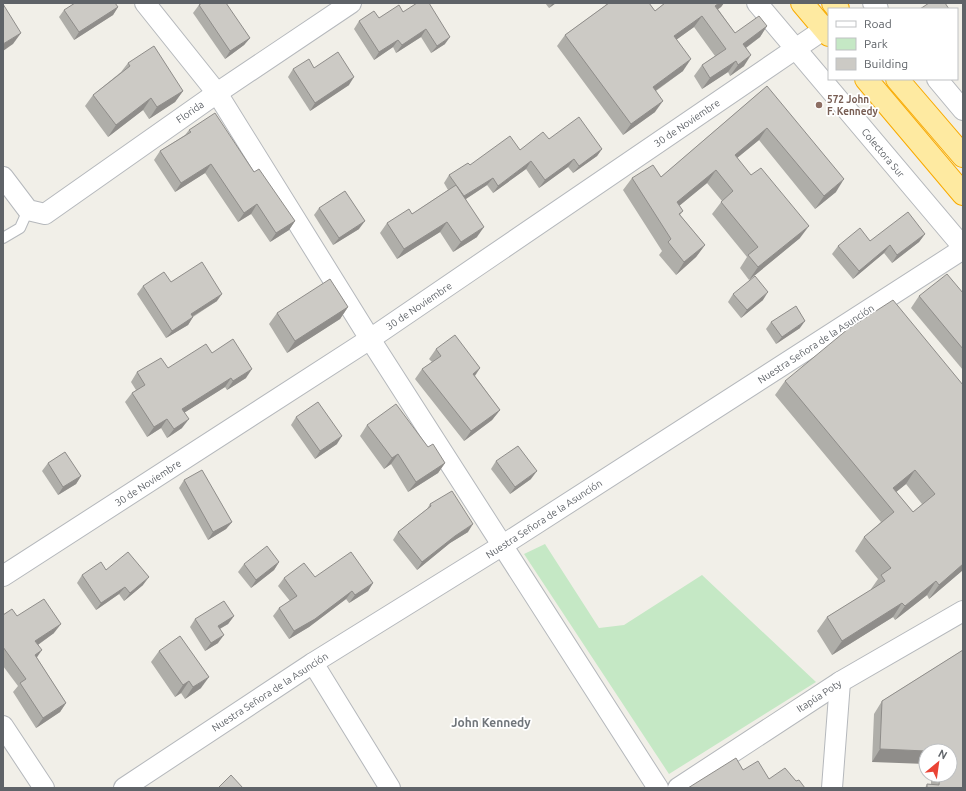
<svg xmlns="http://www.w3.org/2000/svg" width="966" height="791" font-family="Ubuntu,sans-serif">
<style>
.green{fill:#c5e8c5}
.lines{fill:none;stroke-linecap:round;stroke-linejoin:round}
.service-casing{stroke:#b5b8bc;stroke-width:12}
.minor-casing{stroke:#b5b8bc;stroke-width:22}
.trunk-casing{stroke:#f9ab00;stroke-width:24}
.service{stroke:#fff;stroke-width:10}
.minor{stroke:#fff;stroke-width:20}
.trunk{stroke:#feeaa1;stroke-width:22}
.wall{fill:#afaea9;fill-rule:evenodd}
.shaded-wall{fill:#8f8d8a}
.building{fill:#cccac5;stroke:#8f8d8a;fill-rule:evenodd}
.education-dot{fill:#8d6e63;stroke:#fff;stroke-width:1.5}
.labels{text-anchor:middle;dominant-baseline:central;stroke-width:3.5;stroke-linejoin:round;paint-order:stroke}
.education-label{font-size:10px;font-weight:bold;fill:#785e54;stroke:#fff;text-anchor:start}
.street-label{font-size:10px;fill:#5f6368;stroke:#fff}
.quarter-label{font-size:12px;font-weight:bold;fill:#70757a;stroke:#fff}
</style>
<rect width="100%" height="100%" fill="#f1efe8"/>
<polygon class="green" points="545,544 599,628 624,625 702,575 816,682 669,774 524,554"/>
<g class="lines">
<defs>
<polyline id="service" points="3,238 20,228 28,210"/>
<g id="minor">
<polyline points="145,3 217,93 370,339 658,788"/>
<polyline points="757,3 963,247"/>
<polyline points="873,3 878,9"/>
<polyline points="937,79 963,110"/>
<polyline points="3,177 28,210 45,214 217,93 351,3"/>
<polyline points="3,576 370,339 829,26"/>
<polyline points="313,663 390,788"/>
<polyline points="3,726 44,788"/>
<polyline points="124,788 313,663 503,545 963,249"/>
<polyline points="678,788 840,682 963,611"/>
<polyline points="832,788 840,682"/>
</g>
<g id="trunk">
<polyline points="802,3 829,35"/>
<polyline points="833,3 838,9"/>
<polyline points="866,79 963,194"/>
<polyline points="897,79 963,156"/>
</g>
</defs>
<use href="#service" class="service-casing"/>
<use href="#minor" class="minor-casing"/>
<use href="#trunk" class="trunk-casing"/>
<use href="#service" class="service"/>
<use href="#minor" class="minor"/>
<use href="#trunk" class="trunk"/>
</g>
<g class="wall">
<polygon points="545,3 556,3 549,8"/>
<polygon points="605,3 649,3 655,11 665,3 724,3 721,7 718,9 735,33 767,26 760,37 746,48 744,66 730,76 728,72 702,89 694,76 702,65 715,56 694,27 676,40 683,71 656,91 655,112 623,135 557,46 565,35 606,5"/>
<polygon points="199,5 250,38 244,45 225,59 193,13"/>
<polygon points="118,7 113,15 74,40 59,17 64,10"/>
<polygon points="403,12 445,44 431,53 421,37 396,53 393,47 374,60 354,29 359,21 379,18"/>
<polygon points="128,63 183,91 175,102 149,119 143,110 108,137 85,106 93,95 121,72"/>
<polygon points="314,68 349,85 310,111 288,77 293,69"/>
<polygon points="767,86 836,192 815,209 759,140 737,158 800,238 749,280 740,268 747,257 712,214 722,201 707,183 679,206 683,211 680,215 705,245 696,257 676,275 659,255 662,251 623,190 632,178 661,177"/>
<polygon points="189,130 254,172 295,221 289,230 270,242 251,214 238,222 205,173 175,192 154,160 160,151 185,135"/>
<polygon points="549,139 602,149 597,156 573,173 568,167 539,188 526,169 493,193 487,185 466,199 477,237 453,252 440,232 397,259 380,233 387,223 412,214 448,190 444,183 449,175 470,165 520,150"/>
<polygon points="319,208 359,229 333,245 314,215"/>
<polygon points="925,234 919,242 892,263 884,253 853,279 832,254 838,246 870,241"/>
<polygon points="171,282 217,301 193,317 188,325 166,338 137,294 143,286"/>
<polygon points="963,293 963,370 911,308 919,296"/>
<polygon points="733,294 763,300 741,318 728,302"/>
<polygon points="348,307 340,319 287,353 269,324 277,313"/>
<polygon points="771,322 800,328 776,344 766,329"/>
<polygon points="436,349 480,368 475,376 500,410 492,420 464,441 415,379 422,369 432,362 429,359"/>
<polygon points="212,353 246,378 227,390 225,387 185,412 182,428 167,438 161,428 147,437 125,402 132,393 136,390 131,382 137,372 168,368"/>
<path d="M785,381L963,385V570L929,599L927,595L895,620L893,617L832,655L817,631L827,617L871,590V589L878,579L855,551L864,537L881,522L775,395ZM906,484L922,504L913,512L896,492Z"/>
<polygon points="296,417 337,444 315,459 291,425"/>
<polygon points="367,425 428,447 445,463 438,473 408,492 391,464 384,469 360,436"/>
<polygon points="496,461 531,479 510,494 491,469"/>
<polygon points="48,463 81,476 76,484 58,495 42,471"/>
<polygon points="184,480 232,522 226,529 208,540 179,488"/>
<polygon points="430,504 468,532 450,543 417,570 393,540 398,532 427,509"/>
<polygon points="279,562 274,570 251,588 238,572 244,564"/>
<polygon points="106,570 143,585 124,601 119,594 96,610 77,583 82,575"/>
<polygon points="315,577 373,583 368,591 349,603 346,599 309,627 289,639 273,616 279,608 290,601 278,586 284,578"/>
<polygon points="3,615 17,616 54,633 38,645 37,658 66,703 60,712 36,728 13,692 18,686 3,666"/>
<polygon points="234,616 228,624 220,629 218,643 205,651 190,627 195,619"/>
<polygon points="963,650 963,788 925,788 927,784 931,784 931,775 950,775 950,751 872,762 874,714 882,701"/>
<polygon points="159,651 201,688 185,699 181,693 175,697 151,662"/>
</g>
<g class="shaded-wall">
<polygon points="553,3 556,3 549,8"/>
<polygon points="719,3 724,3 721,7 707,17 715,6"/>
<polygon points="118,7 113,15 74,40 79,32"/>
<polygon points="702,16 694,27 666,47 674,36"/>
<polygon points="767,26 760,37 736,55 743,44"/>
<polygon points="426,29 421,37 396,53 402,45"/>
<polygon points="21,33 13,44 3,51 3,44"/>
<polygon points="450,37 445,44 431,53 437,46"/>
<polygon points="250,38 244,45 225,59 230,51"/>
<polygon points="398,40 393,47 374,60 379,52"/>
<polygon points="751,55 744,66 730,76 738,65"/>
<polygon points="691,59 683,71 645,98 653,87"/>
<polygon points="736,61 728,72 702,89 710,78"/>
<polygon points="354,77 349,85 310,111 315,103"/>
<polygon points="183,91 175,102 149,119 157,107"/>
<polygon points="151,98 143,110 108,137 116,125"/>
<polygon points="663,101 655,112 623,135 631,124"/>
<polygon points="767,128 759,140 726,167 735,155"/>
<polygon points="602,149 597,156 573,173 579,166"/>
<polygon points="574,159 568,167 539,188 545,180"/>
<polygon points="531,161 526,169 493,193 498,186"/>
<polygon points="211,164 205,173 175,192 181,183"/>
<polygon points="716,170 707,183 668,215 677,202"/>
<polygon points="493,178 487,185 458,204 463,197"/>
<polygon points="844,179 836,192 815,209 824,196"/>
<polygon points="257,204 251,214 238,222 244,213"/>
<polygon points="295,221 289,230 270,242 276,233"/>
<polygon points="365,221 359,229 333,245 339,238"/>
<polygon points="447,222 440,232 397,259 404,249"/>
<polygon points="809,226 800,238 749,280 758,267"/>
<polygon points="484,227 477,237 453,252 461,242"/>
<polygon points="925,234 919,242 892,263 897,255"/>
<polygon points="705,245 696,257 676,275 684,262"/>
<polygon points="890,245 884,253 853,279 859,271"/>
<polygon points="768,292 763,300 741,318 747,310"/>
<polygon points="222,294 217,301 185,321 191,314"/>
<polygon points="348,307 340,319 287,353 295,341"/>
<polygon points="193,317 188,325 166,338 172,331"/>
<polygon points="805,321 800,328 776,344 782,337"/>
<polygon points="480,368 473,378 473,374"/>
<polygon points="252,369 246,378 227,390 233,381"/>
<polygon points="231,378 225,387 176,418 182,409"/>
<polygon points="500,410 492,420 464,441 471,431"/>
<polygon points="167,419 161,428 147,437 154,427"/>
<polygon points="189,419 182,428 167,438 174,429"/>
<polygon points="342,436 337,444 315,459 320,451"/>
<polygon points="398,454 391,464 384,469 392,458"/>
<polygon points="445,463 438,473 408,492 416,482"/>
<polygon points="915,470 906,484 885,501 893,488"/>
<polygon points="537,471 531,479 510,494 515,487"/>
<polygon points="81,476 76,484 58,495 63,487"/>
<polygon points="232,522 226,529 208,540 213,532"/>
<polygon points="473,524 468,532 450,543 417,570 422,562 455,536"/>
<polygon points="279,562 274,570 251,588 256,580"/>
<polygon points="963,564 963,570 929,599 939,585"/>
<polygon points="149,577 143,585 124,601 130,593"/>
<polygon points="936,581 927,595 895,620 905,606"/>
<polygon points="373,583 368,591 349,603 355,595"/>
<polygon points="125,587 119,594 96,610 101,603"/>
<polygon points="352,591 346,599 309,627 289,639 294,631"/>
<polygon points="902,603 893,617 832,655 842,641"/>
<polygon points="234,616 228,624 212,633 218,626"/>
<polygon points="61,624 54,633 29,651 35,641"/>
<polygon points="224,635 218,643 205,651 211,643"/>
<polygon points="42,650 35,660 35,655"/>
<polygon points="209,677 201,688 185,699 193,687"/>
<polygon points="189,681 181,693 175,697 183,685"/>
<polygon points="66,703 60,712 36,728 43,718"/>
<polygon points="880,749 926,751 926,764 872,762"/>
</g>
<g class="building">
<polygon points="75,3 115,3 118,7 79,32 64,10"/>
<polygon points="202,3 226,3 250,38 230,51 199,5"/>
<polygon points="417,3 429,3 450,37 437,46 426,29 402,45 398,40 379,52 359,21 374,11 379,18 399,5 403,12"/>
<polygon points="609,3 649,3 655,11 665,3 719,3 715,6 735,33 759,16 767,26 743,44 751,55 738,65 736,61 710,78 702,65 726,49 702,16 674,36 691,59 653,87 663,101 631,124 565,35"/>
<polygon points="929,3 945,3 949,9 920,9"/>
<polygon points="3,4 21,33 3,44"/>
<polygon points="154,46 183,91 157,107 151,98 116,125 93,95 130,66 128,63"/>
<polygon points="338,52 354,77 315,103 293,69 309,59 314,68"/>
<polygon points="767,86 844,179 824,196 767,128 735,155 751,175 761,168 809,226 758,267 748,255 758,247 721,202 733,191 716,170 677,202 683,211 679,214 705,245 684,262 668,242 671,239 632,178 653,165 661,177"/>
<polygon points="215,113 254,172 259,169 295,221 276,233 257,204 244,213 211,164 181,183 160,151 191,132 189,130"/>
<polygon points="579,117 602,149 579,166 574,159 545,180 531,161 498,186 493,178 464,196 449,175 468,163 470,165 510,136 520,150 543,132 549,139"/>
<polygon points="456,185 484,227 461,242 447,222 404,249 387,223 409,209 412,214"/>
<polygon points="345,191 365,221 339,238 319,208"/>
<polygon points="908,212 925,234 897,255 890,245 859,271 838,246 860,228 870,241"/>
<polygon points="202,262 222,294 191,314 193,317 172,331 143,286 164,272 171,282"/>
<polygon points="947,274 963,293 963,349 919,296"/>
<polygon points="755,276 768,292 747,310 733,294"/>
<polygon points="330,279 348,307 295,341 277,313"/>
<path d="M893,300L963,385V564L939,585L936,581L905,606L902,603L842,641L827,617L885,581L881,575L891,568L864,537L894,512L785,381L848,329ZM915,470L935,494L913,512L893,488Z"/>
<polygon points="796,306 805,321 782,337 771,322"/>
<polygon points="455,335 480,368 473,374 500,410 471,431 422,369 441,356 436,349"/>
<polygon points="233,339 252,369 233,381 231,378 182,409 189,419 174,429 167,419 154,427 132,393 145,385 137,372 161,358 168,368 206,344 212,353"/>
<polygon points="318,402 342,436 320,451 296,417"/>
<polygon points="396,404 428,447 433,444 445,463 416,482 398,454 392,458 367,425"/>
<polygon points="518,446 537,471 515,487 496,461"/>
<polygon points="65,452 81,476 63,487 48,463"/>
<polygon points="202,470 232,522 213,532 184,480"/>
<polygon points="452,491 473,524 455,536 422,562 398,532 431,506 430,504"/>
<polygon points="267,546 279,562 256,580 244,564"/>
<polygon points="128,552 149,577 130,593 125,587 101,603 82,575 101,562 106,570"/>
<polygon points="351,552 373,583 355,595 352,591 315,619 294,631 279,608 297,596 284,578 304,563 315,577"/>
<polygon points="44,599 61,624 35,641 42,650 35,655 66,703 43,718 20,683 26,679 3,647 3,615 12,609 17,616"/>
<polygon points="224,601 234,616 218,626 224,635 211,643 195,619"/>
<polygon points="180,636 209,677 193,687 189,681 183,685 159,651"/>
<polygon points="963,650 963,788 927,788 927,784 939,785 940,775 950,775 950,751 926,751 880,749 882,701"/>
<polygon points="736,758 743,770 758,761 769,779 785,768 796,781 799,780 805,788 688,788"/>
<polygon points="231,775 243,788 218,788"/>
</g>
<circle class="education-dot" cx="819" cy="105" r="4"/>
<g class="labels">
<g class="education-label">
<text x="827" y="99">572 John<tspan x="827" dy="12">F. Kennedy</tspan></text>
</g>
<g class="street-label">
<text transform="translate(190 112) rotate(-35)">Florida</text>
<text transform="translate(687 123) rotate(-34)">30 de Noviembre</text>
<text transform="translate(883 153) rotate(50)">Colectora Sur</text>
<text transform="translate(419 306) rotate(-34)">30 de Noviembre</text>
<text transform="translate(816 344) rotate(-33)">Nuestra Señora de la Asunción</text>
<text transform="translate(148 483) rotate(-33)">30 de Noviembre</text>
<text transform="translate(544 519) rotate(-33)">Nuestra Señora de la Asunción</text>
<text transform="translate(270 692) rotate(-33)">Nuestra Señora de la Asunción</text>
<text transform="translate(819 696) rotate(-33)">Itapúa Poty</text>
</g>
<g class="quarter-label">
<text x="491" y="722">John Kennedy</text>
</g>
</g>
<rect width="966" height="791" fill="none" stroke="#5f6368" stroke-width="8"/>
<rect x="828" y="8" width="130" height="72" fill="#ffffff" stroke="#bfc1c3"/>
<rect x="836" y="21" width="20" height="6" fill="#ffffff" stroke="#bfc1c3"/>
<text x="864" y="28" font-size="12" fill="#5f6368">Road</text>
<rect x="836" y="38" width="20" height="12" fill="#c5e8c5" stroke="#bfc1c3"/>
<text x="864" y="48" font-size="12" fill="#5f6368">Park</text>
<rect x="836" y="58" width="20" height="12" fill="#cccac5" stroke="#bfc1c3"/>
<text x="864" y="68" font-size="12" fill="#5f6368">Building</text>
<g transform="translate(938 763) rotate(29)"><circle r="19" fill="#ffffff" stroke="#bfc1c3"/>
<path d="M0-3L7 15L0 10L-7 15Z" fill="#ea4335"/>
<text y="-6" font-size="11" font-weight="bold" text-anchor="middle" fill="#5f6368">N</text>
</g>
</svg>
